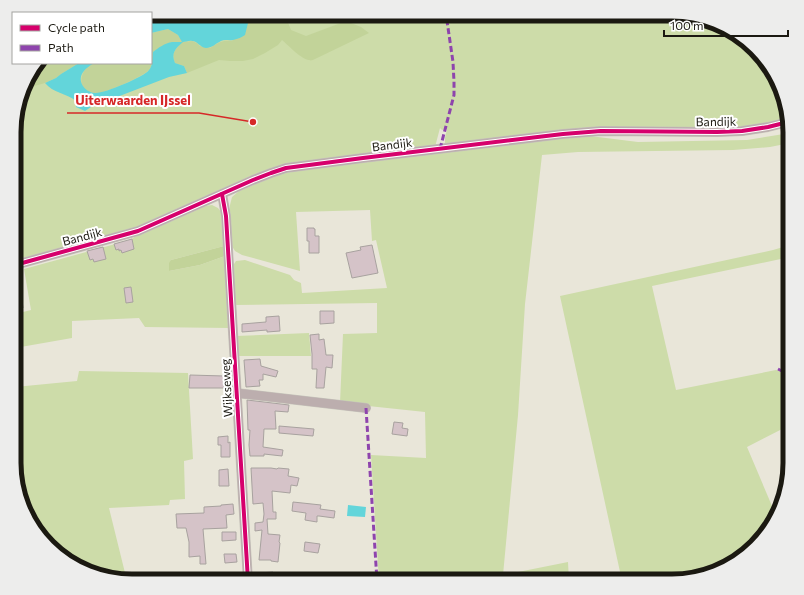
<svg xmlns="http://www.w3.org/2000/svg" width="804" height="595" font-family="Commissioner,sans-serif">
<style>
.green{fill:#cddca9}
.forest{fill:#c2d399}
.water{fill:#63d5da}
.building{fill:#d5c3c8;stroke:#a8a29f}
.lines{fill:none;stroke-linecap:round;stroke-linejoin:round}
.minor-casing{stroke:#c6c4bb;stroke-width:10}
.minor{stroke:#bcaeae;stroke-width:9}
.quiet{stroke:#8e44ad;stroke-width:3;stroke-dasharray:6 3;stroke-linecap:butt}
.cycleway-casing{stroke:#fff;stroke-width:6}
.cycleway{stroke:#d6006c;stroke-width:4}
.labels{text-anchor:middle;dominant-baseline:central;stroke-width:4;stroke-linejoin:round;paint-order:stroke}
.street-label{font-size:12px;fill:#1b1911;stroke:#fff}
.rim{fill:none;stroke:#1b1911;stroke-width:5}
.leader{fill:none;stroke:#d62828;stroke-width:1.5}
.callout-dot{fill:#d62828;stroke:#fff;stroke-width:1.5}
.callout-label{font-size:13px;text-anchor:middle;font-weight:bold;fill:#d62828;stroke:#fff;stroke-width:4;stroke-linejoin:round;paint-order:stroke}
</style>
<rect width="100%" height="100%" fill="#e9e6d9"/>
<g class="green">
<polygon points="151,14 680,14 717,23 750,43 778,80 787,121 755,127 445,144 445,138 447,129 442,130 440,128 435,147 270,170 142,226 15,261 15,116 30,73 38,63 151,63"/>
<polygon points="790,133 790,143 770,147 733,150 578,152 542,155 525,304 518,415 503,575 568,562 569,581 379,581 371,455 426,458 425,412 340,403 343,334 377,333 377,303 235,305 232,267 236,261 245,260 290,275 294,280 301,283 302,293 387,288 376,240 372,241 370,210 296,212 300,271 242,255 235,251 230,243 230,205 232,197 239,191 274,176 294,171 543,140 590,136 638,142 747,140"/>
<polygon points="212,205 218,208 221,212 224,246 171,260 169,271 200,265 225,256 230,328 145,327 139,318 72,321 72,338 15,348 15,314 31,310 24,269 130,240 142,232 205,206"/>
<polygon points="790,245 790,257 652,286 676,390 776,370 781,371 790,379 790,425 747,447 772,506 783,501 781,508 761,541 724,569 672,581 622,581 560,296 773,250"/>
<polygon points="309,333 311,356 237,356 236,336"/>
<polygon points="79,371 188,373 193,459 184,461 185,499 170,500 169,505 109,508 127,581 87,572 54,552 26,516 14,471 14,460 19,459 15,387 77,381"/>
</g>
<g class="forest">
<path d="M252,14H286L285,15L291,30L306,36L346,21L361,27L369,33L315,59C313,60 311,61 309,60C302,60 288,45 282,40L278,45L265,53L253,59L243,61H230L219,60L187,73L184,66L175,63C171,53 175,50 182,42H171L153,52C152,57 153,66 149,70C144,76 107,92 99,93C96,93 90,93 87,91C75,84 84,64 95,63C101,62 108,63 114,63C126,63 139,63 151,63V33L168,29L178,35L183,42L192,41L197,43L200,46L210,48C219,42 222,40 232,41L248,23Z"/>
<polygon points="38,63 79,63 61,74 56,78 45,83 24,89 30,73"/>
<polygon points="224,246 225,256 200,265 169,271 169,263 171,260"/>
</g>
<g class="water">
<path d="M151,14H252L248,23L245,35C242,37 238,39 233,40C229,41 225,39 221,41C215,44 212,48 206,48C199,47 198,41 192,41C190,40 185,42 183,42C175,49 171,53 175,63L184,66L187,73L169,77L91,107L85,111L76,107V101C66,93 53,93 45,83L56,78L61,74L79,63H94C91,65 86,68 84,71C76,80 84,92 95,93C103,94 144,77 149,70C153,66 152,58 153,52C158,48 165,43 172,42C176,42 179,42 182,42L178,35L168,29L151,33Z"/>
<polygon points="348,505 366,507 365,517 347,516"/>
</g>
<g class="building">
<polygon points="307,228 314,228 314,229 315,229 315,236 319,236 319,253 309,253 309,241 307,241"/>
<polygon points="132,239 134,249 122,253 121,250 119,251 119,249 116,250 114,244"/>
<polygon points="372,245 378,273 352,278 346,253 361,250 360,247"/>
<polygon points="103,247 106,259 94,262 93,259 90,260 87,251"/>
<polygon points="15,283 22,300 23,308 15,309"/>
<polygon points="131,287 133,302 126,303 124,288"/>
<polygon points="320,311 334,311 334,323 320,324"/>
<polygon points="279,316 280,331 267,332 267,330 242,332 242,324 266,322 266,317"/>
<polygon points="319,334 319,340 324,339 326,355 333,355 332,368 326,367 324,388 316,388 317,369 312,369 312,354 310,335"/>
<polygon points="260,359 261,366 278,371 276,377 263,374 263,380 259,380 260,386 246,387 244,360"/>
<polygon points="190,375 224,376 224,388 189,388"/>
<polygon points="247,400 289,405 288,412 275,411 276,429 264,429 263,447 283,450 282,456 264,454 264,456 250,456 249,445 250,430 248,430"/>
<polygon points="394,422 403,423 402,428 408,429 407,436 392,434"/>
<polygon points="279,426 314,429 313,436 279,433"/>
<polygon points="228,436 228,443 230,442 230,457 221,457 221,445 218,445 218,437"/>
<polygon points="251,468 271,468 277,469 278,468 289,469 288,476 299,478 297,486 291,485 290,493 272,491 273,512 276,512 276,519 267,519 268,534 280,535 279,542 280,543 278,562 271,561 271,560 259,560 262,530 255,531 255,523 263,522 264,514 263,503 253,504"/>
<polygon points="228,469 229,486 219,486 219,470"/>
<polygon points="293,502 321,505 320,509 335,511 334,518 319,516 317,516 317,522 305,520 306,513 292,511"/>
<polygon points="233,504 234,514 226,515 227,528 203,529 206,564 200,564 200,556 189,557 189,542 186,528 177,528 176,514 204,513 204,507 221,506 221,505"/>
<polygon points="222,532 236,532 236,540 222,541"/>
<polygon points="305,542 320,544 318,553 304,551"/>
<polygon points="224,554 236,554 237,562 225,563"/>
<polygon points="273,572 274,580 260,581 259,573"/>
</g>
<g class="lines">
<defs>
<g id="minor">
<polyline points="222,194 226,216 248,581"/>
<polyline points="15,265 138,231 253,180 271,173 286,168 363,158 563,134 601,131 717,132 742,131 768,127 788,122"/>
<polyline points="236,393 366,408"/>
</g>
</defs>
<use href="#minor" class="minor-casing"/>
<use href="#minor" class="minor"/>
<g class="quiet">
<polyline points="440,149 454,95 454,82 453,62 446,14"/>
<polyline points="778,369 782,371 790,377"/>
<polyline points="366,408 377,581"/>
</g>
<defs>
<g id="cycleway">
<polyline points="222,194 226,216 248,581"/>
<polyline points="15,265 138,231 253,180 271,173 286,168 363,158 563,134 601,131 717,132 742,131 768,127 788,122"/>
</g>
</defs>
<use href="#cycleway" class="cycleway-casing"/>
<use href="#cycleway" class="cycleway"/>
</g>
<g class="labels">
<g class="street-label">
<text transform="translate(716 121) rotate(-1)">Bandijk</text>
<text transform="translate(392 144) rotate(-7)">Bandijk</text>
<text transform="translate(82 236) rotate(-15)">Bandijk</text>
<text transform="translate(226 388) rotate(-93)">Wijkseweg</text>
</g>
</g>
<path d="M0 0H804V595H0ZM132 21H672A111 111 0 0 1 783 132V463A111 111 0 0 1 672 574H132A111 111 0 0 1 21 463V132A111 111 0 0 1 132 21Z" fill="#ededec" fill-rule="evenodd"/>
<path class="rim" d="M132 21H672A111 111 0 0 1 783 132V463A111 111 0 0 1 672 574H132A111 111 0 0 1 21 463V132A111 111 0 0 1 132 21Z"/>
<path class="leader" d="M253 122L199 113H67"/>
<circle class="callout-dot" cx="253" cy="122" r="4"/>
<g class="callout-label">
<text x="133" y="105">Uiterwaarden IJssel</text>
</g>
<rect x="12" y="12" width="140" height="52" fill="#ffffff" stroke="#a4a3a0"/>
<rect x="20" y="25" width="20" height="6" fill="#d6006c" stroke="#a4a3a0"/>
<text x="48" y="32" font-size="12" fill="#1b1911">Cycle path</text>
<rect x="20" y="45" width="20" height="6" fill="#8e44ad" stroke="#a4a3a0"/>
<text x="48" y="52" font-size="12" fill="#1b1911">Path</text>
<path d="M664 30v6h124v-6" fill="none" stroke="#1b1911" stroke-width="2"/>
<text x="670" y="30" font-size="12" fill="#1b1911" stroke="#ffffff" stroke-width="3" paint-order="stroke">100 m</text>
</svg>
